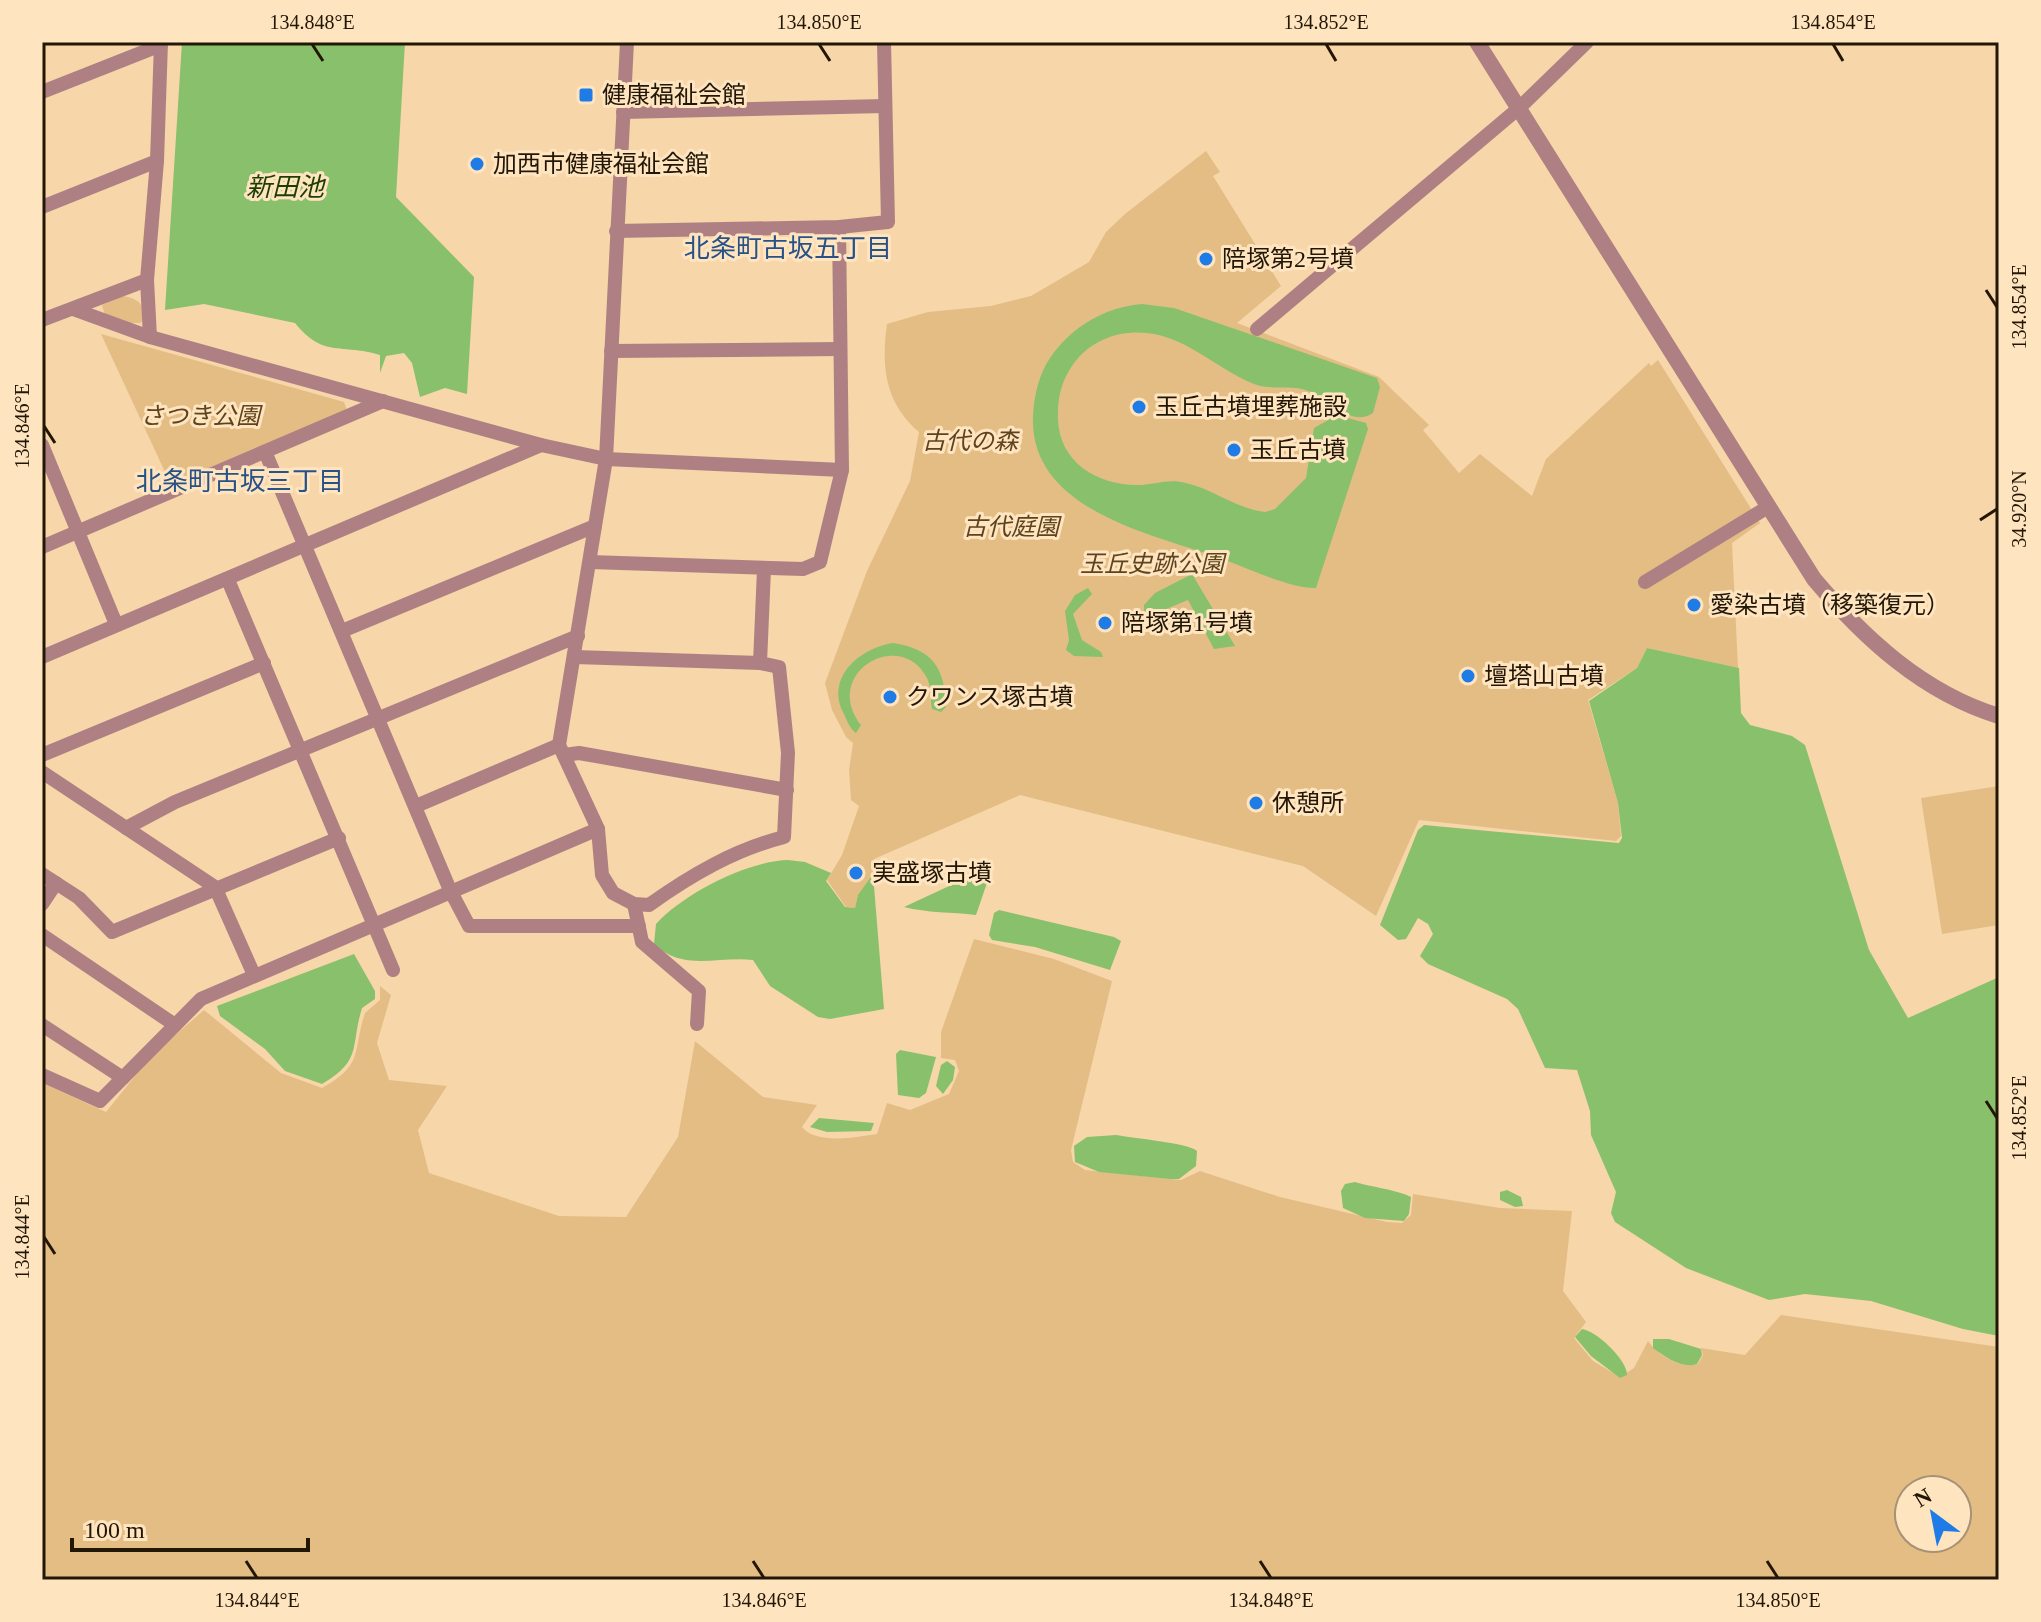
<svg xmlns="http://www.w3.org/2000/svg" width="2041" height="1622" font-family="'Times New Roman','Noto Sans JP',serif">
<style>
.green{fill:#e4bd85;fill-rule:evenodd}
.water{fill:#89c06c}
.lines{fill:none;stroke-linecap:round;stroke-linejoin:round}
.minor{stroke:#af8083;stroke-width:14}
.tertiary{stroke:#af8083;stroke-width:16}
.ticks{fill:none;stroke:#221605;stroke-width:3}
.poi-dot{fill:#1f7be5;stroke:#ffe4c0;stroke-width:3}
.labels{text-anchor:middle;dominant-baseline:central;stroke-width:6;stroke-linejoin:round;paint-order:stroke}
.poi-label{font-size:24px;fill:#221605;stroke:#ffe4c0;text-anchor:start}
.park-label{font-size:24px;font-style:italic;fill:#5d441f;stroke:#ffe4c0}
.water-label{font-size:26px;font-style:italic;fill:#1c3e01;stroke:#ffe4c0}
.neighbourhood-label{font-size:26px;fill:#285287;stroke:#ffe4c0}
.neatline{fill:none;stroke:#221605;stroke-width:3}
.ticks-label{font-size:20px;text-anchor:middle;fill:#221605}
</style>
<rect width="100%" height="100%" fill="#f7d6a9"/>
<g class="green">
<path d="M1206,151L1220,172L1213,176L1281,286L1237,323L1379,377L1429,425L1423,430L1459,473L1480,454L1532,496L1546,459L1649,363L1651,366L1658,360L1760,523L1732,543L1738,668L1647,648L1637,668L1588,700L1618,803L1621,836L1616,841L1419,820L1376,916L1303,866L1020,795L874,859L873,873L863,893L858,895L855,908L846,907L827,880L842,855L859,806L851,800L849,770L853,743L846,737L832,710L825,683L867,571L910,481L919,432C885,403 881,367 887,324L928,312L991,306L1031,296L1089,262L1106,232L1125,214Z"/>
<path d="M121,296C134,297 141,301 145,313L141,323H127L105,315L102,305Z"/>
<polygon points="101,334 344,402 348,413 172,487"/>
<polygon points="1999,786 1999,925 1942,934 1921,798"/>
<path d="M974,939L1054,959L1112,981L1071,1150L1073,1162L1085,1170L1181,1180L1200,1171L1280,1197L1387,1222L1402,1223L1411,1215L1413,1194L1500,1208L1572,1211L1563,1291L1586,1322L1574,1338L1593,1361L1620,1377L1634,1368L1648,1341C1658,1355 1680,1369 1698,1364L1703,1355L1701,1348L1745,1355L1781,1315L1999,1347V1580H42V1083L106,1112L151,1056L204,1010L281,1073L322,1088C365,1064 352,1052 365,1013L380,1000V986L391,995L377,1043L389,1080L447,1086L418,1130L429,1173L559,1216L626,1217L678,1137L695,1041L763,1097L817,1105L802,1127C816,1145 857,1137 877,1134L887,1103L910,1110L949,1094L959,1071L955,1060L941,1058V1032ZM1909,1490H1957V1538H1909Z"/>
</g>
<g class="water">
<path d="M182,42H405L396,197L474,277L467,394L445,388L420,397L412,363L404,353L386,356L380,373V355C342,343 324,359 295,323L204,304L165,310Z"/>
<path d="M1142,304L1174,308L1377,378L1380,387L1373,413C1350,428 1328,398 1308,391C1291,384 1272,391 1254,384C1208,365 1176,324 1121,334C1105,337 1090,345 1079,357C1063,375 1057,395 1058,419C1059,462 1097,485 1137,485C1154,485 1169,478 1186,483C1213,489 1237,509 1265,512L1275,509L1306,478L1314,428L1337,415L1366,423L1368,429L1316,588C1290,589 1243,566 1217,557C1148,533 1029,509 1033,416C1034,396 1039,374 1050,358C1071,327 1105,307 1142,304Z"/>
<polygon points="1192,574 1235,646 1214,649 1188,600 1147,617 1144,612 1144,605 1155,593"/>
<polygon points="1088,588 1092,594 1073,614 1082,640 1101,652 1103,657 1074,656 1066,650 1069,640 1065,611 1075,595"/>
<path d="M893,643C932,649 945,667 946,707L941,712L932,709C930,699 932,689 927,678C901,627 821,672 861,725L856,733C849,728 847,720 843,712C826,677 860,648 893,643Z"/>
<polygon points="1647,648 1739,668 1741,713 1750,725 1792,736 1805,745 1869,950 1908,1018 1999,977 1999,1336 1963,1329 1871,1301 1805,1294 1769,1300 1686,1268 1615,1222 1611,1213 1616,1192 1591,1135 1590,1111 1577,1070 1545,1068 1518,1009 1507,999 1428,964 1420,956 1433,934 1428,924 1418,918 1406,939 1398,940 1380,925 1418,830 1424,825 1619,843 1622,838 1618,803 1589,701 1637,668"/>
<path d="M788,860L805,862L831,873L826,881L845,907L855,908L858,895L873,874L884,1009L830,1019L818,1017L770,986L753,960C717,956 683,972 654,944L656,924C684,893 748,861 788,860Z"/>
<path d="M988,868L989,877L976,915C952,912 927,913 904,907Z"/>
<polygon points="999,910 1114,937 1121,941 1110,970 1035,947 992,940 989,935 994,913"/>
<path d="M354,954L375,991V999L362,1008C350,1047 363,1060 322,1084L285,1071L265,1049L220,1016L217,1006Z"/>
<polygon points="900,1050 936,1057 926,1093 919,1098 898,1095 896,1054"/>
<polygon points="947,1061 955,1067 953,1080 943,1094 936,1086 941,1065"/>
<polygon points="819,1118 874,1123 871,1131 827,1132 810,1127"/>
<path d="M1116,1135C1132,1138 1189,1143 1197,1151L1196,1166L1179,1179H1170L1099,1172L1075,1162L1074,1146L1087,1137Z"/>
<path d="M1355,1182C1371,1187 1398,1190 1411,1197L1409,1214L1404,1221L1365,1218L1343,1208L1341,1191L1345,1184Z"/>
<polygon points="1507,1190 1521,1197 1523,1206 1515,1207 1500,1200 1500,1192"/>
<path d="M1582,1329C1597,1331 1627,1360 1627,1375L1620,1378L1591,1356L1575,1337Z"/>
<path d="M1653,1339H1669L1701,1349L1702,1355L1697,1364C1682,1369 1665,1357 1653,1348Z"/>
</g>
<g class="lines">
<g class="minor">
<path d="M627,42L606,459L559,745L598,829L602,875L613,893L634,904L649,905C691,875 734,850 784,837L788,753L779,667L760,663L764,569"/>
<polyline points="42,92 161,45"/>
<polyline points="623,112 885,106"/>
<polyline points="42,207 157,161"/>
<polyline points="616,231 839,227 888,222 884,42"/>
<polyline points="73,309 150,337 251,365 541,445 606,459 842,470 839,227"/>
<polyline points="42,320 147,280"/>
<polyline points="1257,329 1519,108 1587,42"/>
<polyline points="150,337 147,280 157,161 161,42"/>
<polyline points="611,351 840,349"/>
<polyline points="42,445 116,624"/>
<polyline points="266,454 450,890 469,926 639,926"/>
<polyline points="42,547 383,401"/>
<polyline points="590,562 803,569 820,562 842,470"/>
<polyline points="228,580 393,970"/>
<polyline points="1645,582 1768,507"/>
<polyline points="342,631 595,526"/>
<polyline points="42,657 541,445"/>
<polyline points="575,657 760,663"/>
<polyline points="42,755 264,663"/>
<polyline points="564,755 579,753 787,790"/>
<polyline points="42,772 215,887 254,975"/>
<polyline points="416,806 559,745"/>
<polyline points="126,828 175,802 578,636"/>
<polyline points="42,874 79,898 112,932 339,838"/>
<polyline points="42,904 56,883"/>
<polyline points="634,904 642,942 699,991 697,1024"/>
<polyline points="42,935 175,1025"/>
<polyline points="42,1025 123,1078"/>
<polyline points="42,1075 100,1101 201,999 598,829"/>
</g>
<path class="tertiary" d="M1477,42L1814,579C1864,638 1923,693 1999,716"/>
</g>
<path class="ticks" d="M312,44L323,61M819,44L830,61M1326,44L1336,61M1833,44L1843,61M1986,290L1997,307M44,426L55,443M1980,520L1997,509M1986,1101L1997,1118M44,1237L55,1254M246,1561L257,1578M753,1561L764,1578M1260,1561L1271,1578M1767,1561L1778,1578"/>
<g class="poi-dot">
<rect x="578" y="87" width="16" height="16" rx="4"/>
<circle cx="477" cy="164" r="8"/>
<circle cx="1206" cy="259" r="8"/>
<circle cx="1139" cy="407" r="8"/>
<circle cx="1234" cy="450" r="8"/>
<circle cx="1694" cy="605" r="8"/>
<circle cx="1105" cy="623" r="8"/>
<circle cx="1468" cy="676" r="8"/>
<circle cx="890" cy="697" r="8"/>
<circle cx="1256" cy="803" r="8"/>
<circle cx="856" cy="873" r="8"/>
</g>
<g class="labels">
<g class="poi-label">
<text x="602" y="95">健康福祉会館</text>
<text x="493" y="164">加西市健康福祉会館</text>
<text x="1222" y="259">陪塚第2号墳</text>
<text x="1155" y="407">玉丘古墳埋葬施設</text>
<text x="1250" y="450">玉丘古墳</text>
<text x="1710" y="605">愛染古墳（移築復元）</text>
<text x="1121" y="623">陪塚第1号墳</text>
<text x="1484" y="676">壇塔山古墳</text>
<text x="906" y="697">クワンス塚古墳</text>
<text x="1272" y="803">休憩所</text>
<text x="872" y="873">実盛塚古墳</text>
</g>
<g class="park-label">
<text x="200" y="416">さつき公園</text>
<text x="970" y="441">古代の森</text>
<text x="1011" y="527">古代庭園</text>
<text x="1152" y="564">玉丘史跡公園</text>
</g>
<g class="water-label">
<text x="285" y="187">新田池</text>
</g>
<g class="neighbourhood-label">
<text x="788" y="248">北条町古坂五丁目</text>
<text x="240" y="481">北条町古坂三丁目</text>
</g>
</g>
<rect width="2041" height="1622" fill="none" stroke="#ffe4c0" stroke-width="88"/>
<g transform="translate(1933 1514) rotate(328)"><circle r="38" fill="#ffe4c0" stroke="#a79275" stroke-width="2"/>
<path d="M0-6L14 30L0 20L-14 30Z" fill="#1f7be5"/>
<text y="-12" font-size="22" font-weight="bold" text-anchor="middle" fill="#221605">N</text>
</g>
<path d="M72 1538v12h236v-12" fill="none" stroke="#221605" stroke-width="4"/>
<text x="84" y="1538" font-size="24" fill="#221605" stroke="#ffe4c0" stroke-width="6" paint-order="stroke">100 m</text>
<rect x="44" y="44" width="1953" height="1534" class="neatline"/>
<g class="ticks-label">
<text x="312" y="29">134.848°E</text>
<text x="819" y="29">134.850°E</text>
<text x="1326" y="29">134.852°E</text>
<text x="1833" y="29">134.854°E</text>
<text transform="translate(2019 307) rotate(-90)" y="7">134.854°E</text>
<text transform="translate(22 426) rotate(-90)" y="7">134.846°E</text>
<text transform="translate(2019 509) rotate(-90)" y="7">34.920°N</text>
<text transform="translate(2019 1118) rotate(-90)" y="7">134.852°E</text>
<text transform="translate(22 1237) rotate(-90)" y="7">134.844°E</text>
<text x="257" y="1607">134.844°E</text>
<text x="764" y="1607">134.846°E</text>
<text x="1271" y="1607">134.848°E</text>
<text x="1778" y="1607">134.850°E</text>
</g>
</svg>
